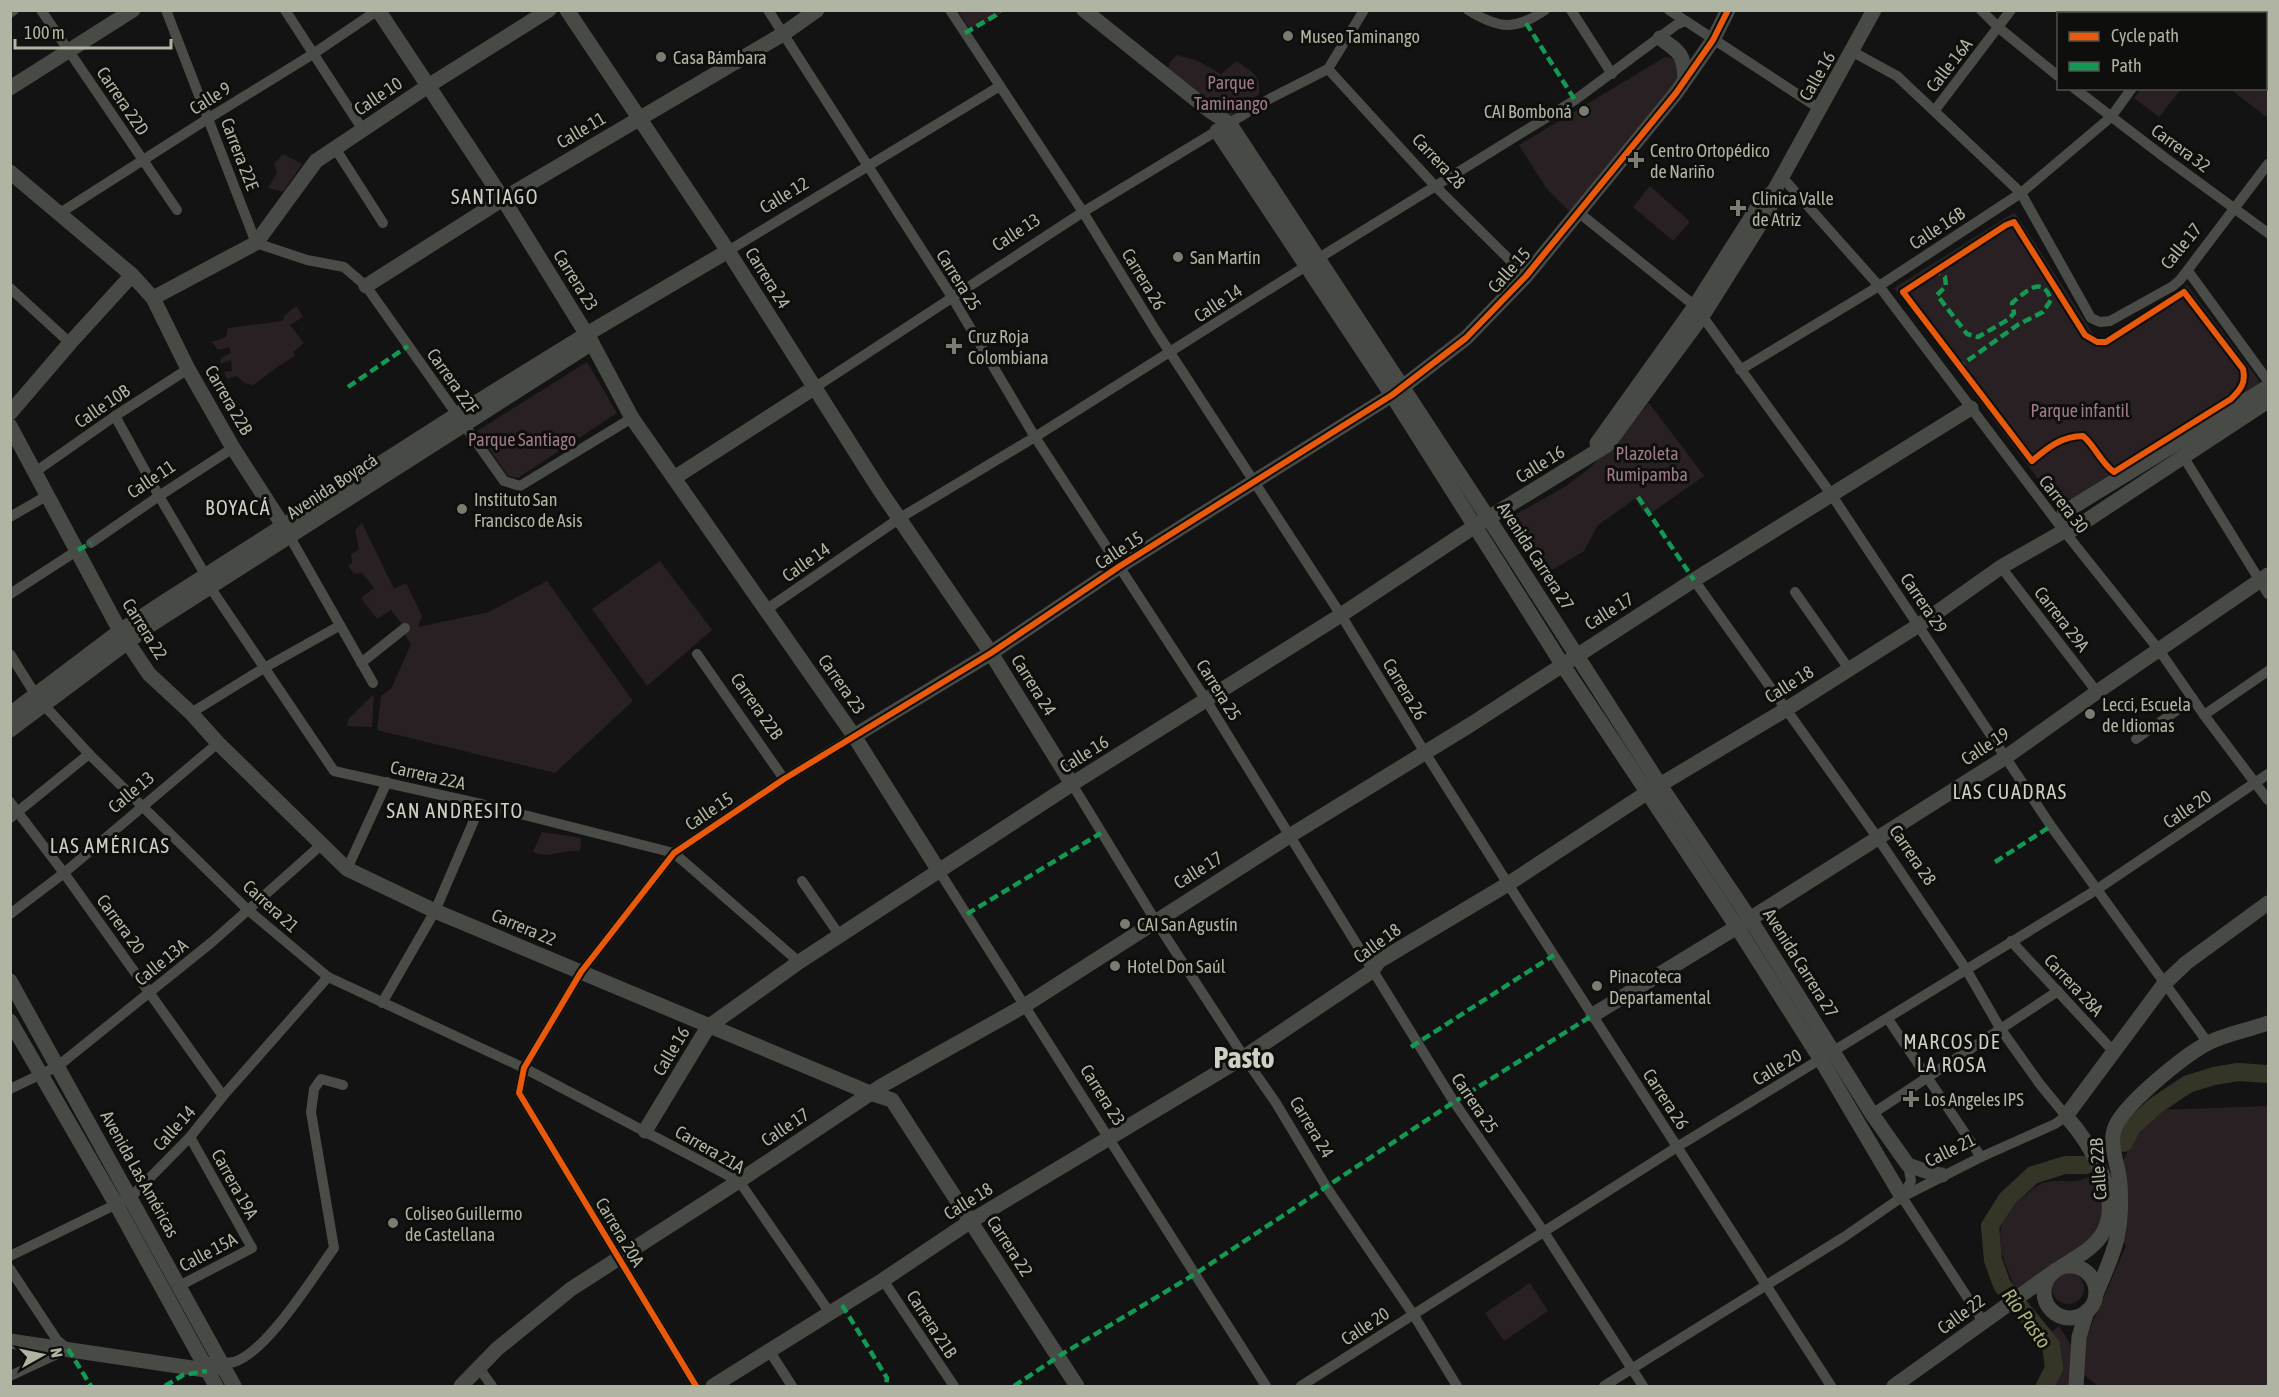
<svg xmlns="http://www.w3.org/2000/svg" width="2279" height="1397" font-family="'Asap Condensed',sans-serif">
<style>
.green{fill:#292023}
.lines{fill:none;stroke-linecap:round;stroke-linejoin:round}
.river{stroke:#343526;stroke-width:18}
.street{stroke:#4a4c47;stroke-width:10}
.secondary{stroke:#484a46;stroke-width:15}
.quiet{stroke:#139951;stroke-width:4.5;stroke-dasharray:9 4.5;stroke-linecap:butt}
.cycleway-casing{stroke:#0e0f0d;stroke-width:10}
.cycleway{stroke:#e8590c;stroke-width:6}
.poi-dot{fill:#797c71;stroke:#0e0f0d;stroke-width:2}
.labels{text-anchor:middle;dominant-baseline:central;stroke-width:6;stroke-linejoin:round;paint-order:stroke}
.poi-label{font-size:18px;fill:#b0b5a3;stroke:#0e0f0d;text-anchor:start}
.street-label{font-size:18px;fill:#b0b5a3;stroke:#0e0f0d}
.park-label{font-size:18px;fill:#a07a87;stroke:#0e0f0d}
.neighbourhood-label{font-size:20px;letter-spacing:1.5px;fill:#cdd1c4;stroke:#0e0f0d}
.water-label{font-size:20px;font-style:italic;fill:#adb179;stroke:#0e0f0d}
.town-label{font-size:30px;font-weight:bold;fill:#cdd1c4;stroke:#0e0f0d}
</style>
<rect width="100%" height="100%" fill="#131313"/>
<g class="green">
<path d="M958,11H1003C996,19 981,28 969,28Z"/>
<polygon points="2266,47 2268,49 2268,118 2230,89 2266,88"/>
<path d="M1177,55L1198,61L1221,74L1237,61C1251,72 1261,74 1259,94L1232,116L1206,104L1168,69L1170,62Z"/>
<polygon points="1665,57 1676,59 1681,69 1676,84 1573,215 1546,188 1519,145"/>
<polygon points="2141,89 2141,88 2181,89 2159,117 2134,98"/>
<polygon points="283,154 302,164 283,192 268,188 277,173 274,164"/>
<polygon points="1650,186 1690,222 1673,241 1633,207"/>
<polygon points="2013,213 2016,214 2094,335 2102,338 2112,334 2187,285 2261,383 2078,501 2051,496 1894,288"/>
<polygon points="296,306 303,317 290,325 304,343 293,352 295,356 276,368 253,385 245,383 236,376 227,379 224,372 232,371 231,360 220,364 221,358 231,353 229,347 218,350 212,342 226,337 228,328 282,321 285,315"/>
<polygon points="587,362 617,413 518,478 508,476 477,431"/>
<polygon points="1649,403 1704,476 1647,516 1635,499 1598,525 1584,551 1547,573 1511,517 1566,486 1591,467"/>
<polygon points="362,523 394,589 406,583 422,616 418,627 489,612 547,581 633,701 555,773 377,730 381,696 391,689 411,644 402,631 405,628 391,610 377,619 361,598 374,588 362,573 354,574 348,566 352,563 351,555 359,549 355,530"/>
<polygon points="660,561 712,630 647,686 592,609"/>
<polygon points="374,694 372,727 347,726 349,718"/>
<path d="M542,832L581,838L580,851C561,849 551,859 533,852Z"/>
<polygon points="2268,1106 2268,1386 2098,1386 2082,1373 2084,1342 2126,1246 2119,1235 2118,1171 2134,1138 2160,1110"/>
<path d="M2095,1171L2104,1209L2100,1227L2086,1245L2016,1290C2001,1256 1987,1224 2022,1198C2028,1193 2035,1187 2041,1184C2055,1178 2070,1184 2083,1179C2087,1178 2092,1174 2095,1171Z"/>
<circle cx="2068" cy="1288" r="16"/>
<polygon points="1530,1283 1548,1311 1504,1341 1485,1313"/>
<path d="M2059,1326L2072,1347L2071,1386H2045C2054,1369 2059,1355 2046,1337Z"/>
</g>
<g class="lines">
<g class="river">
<polyline points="2124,1143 2132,1127 2155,1106 2188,1084 2214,1076 2238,1072 2268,1074"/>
<polyline points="2045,1386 2054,1368 2051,1345 2002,1285 1993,1260 1990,1226 2007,1199 2033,1175 2065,1165 2086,1165"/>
</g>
<g class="street">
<polyline points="41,10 177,210"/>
<polyline points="166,10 256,243 307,260 344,267 366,286 504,481 520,486 632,418"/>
<polyline points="285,10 363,130"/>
<polyline points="768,10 952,297 1035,437 1206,700 1454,1102 1544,1232 1643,1386"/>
<polyline points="950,10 1083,212 1156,331 1341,615 1424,751 1508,884 1831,1386"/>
<path d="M1468,10C1499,29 1515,31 1545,10"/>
<polyline points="1571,10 1612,74"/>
<polyline points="1669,10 1820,109"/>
<polyline points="1981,10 1999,28 2058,76"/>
<polyline points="2104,10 2108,14"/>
<polyline points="2235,10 2239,14"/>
<polyline points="10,13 14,10"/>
<polyline points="2189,14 2191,10"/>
<polyline points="2266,35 2268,37"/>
<polyline points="1853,52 1897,76 2021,193 2091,318 2100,322 2110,321 2173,286 2180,280 2268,164"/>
<polyline points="1328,69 1435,186 1526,276"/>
<polyline points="2074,88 2164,157 2268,233"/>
<polyline points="1935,110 2011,10"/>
<polyline points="335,148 383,223"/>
<polyline points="1782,177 1879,286 2064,531 2159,650 2204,715 2268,800"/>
<polyline points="1578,212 1695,306 1831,494 2051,826 2208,1043"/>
<polyline points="60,213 209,118 313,54 378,10"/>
<polyline points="728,251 1000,86"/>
<polyline points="2188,271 2268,381"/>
<polyline points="10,288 70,343"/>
<polyline points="1740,370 1879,286 2021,193 2111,117 2132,88"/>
<polyline points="814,388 1083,212 1271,98 1328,69 1364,10"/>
<polyline points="115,416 159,496 206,576"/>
<polyline points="2183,456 2268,594"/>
<polyline points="35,472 115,416 188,369"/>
<polyline points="10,517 48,495"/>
<polyline points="287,532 373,683"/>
<polyline points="91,543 159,496 233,448"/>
<polyline points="2001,567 2097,692"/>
<polyline points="210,587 334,771 481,804 674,853 799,962"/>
<polyline points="1795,592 1849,669"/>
<polyline points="10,594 78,550"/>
<polyline points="767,609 900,518 1035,437 1306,266 1575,100 1676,25 1685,21"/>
<polyline points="10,654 35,694"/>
<polyline points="697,654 784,779"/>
<polyline points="361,663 405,628"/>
<polyline points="43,704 89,754 248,910 328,977 524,1068 739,1181 830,1313"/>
<polyline points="191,713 264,668 339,626"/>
<polyline points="2204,715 2268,671"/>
<polyline points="2136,739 2193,699"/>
<polyline points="1072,784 1155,920 1244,1057 1276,1103 1327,1188 1413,1314 1457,1386"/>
<polyline points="10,802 64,873 223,1096"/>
<polyline points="10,818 89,754"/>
<polyline points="347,869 387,782"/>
<polyline points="939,871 1266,1386"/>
<polyline points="802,881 840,936"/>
<polyline points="10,914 64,873 218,743"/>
<polyline points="2011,941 2113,1051"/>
<polyline points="382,1003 435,911 481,804"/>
<polyline points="1888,1019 1981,1157"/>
<polyline points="10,1089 58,1066 212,942 321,845"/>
<polyline points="1872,1114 2058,991"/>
<polyline points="1904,1194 1911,1181 1908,1165"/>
<polyline points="1902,1197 1984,1323"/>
<polyline points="10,1256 131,1197 190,1137 223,1096 328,977"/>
<polyline points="10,1269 57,1340 68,1349 10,1376"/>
<polyline points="883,1280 954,1386"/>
<polyline points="179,1286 252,1248 190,1137"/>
<polyline points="770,1352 792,1386"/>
<path d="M202,1362C212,1362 225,1364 234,1362C267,1352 313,1277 334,1248L311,1112L314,1089L321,1079L343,1085"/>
<polyline points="479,1368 492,1386"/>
<polyline points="696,1386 519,1093 524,1068 581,972 674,853 784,779 854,736"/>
<polyline points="1301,1386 1677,1147 2096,890 2268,774"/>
<polyline points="1604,1386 1844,1237 1902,1197 1981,1157 2055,1124 2066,1116 2039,1083 2000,1028 1966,969 1877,837 1694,580"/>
</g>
<g class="secondary">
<polyline points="378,10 503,199 592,343 632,418 854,736 939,871"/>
<polyline points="567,10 728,251 879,489 991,653 1072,784"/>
<polyline points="1084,10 1210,111 1230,124 1500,536 1660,785 1750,919 1872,1114 1908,1165 1934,1174 1942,1175"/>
<path d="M1660,38C1680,52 1684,54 1685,79"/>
<polyline points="10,88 133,10"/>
<polyline points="1217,131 1392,395 1562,664 1737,927 1821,1060 1902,1197"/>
<polyline points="10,172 132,275 153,298 188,369 233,448 284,527"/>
<polyline points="366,286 503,199 783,34 817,10"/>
<polyline points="153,298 256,243 316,161 428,86 549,10"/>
<polyline points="10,413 70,343 132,275"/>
<polyline points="10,426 120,631 149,674 191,713 218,743 347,869 435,911 870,1093 892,1100 1077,1386"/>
<polyline points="1597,443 1695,306 1759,205 1774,191"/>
<polyline points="674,478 814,388"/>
<polyline points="2064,531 2064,513 2076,505 2268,387"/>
<polyline points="10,714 120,631 164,602 456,415 587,334 728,251"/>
<polyline points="10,730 149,626 592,343"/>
<polyline points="854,736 991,653 1120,566 1392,395 1466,338 1526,276 1676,93 1713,40 1728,10"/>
<polyline points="10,981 234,1386"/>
<polyline points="1593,1015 1737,927 2006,757 2097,692 2268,575"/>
<polyline points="10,1021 116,1204 216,1386"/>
<polyline points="645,1131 708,1027 799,962 1072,784 1341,615 1475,526 1607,445 1703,315 1769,210 1774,191 1874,10"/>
<circle cx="2070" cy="1292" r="26"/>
<path d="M2061,1267C2077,1257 2095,1248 2104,1231C2122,1195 2090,1143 2066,1116L2164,984L2186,963L2268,903"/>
<path d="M2096,1294C2115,1250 2123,1233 2120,1184C2119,1167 2109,1146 2114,1130C2121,1106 2185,1055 2208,1043C2226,1034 2249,1030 2268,1023"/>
<polyline points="10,1341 212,1371"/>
<polyline points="461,1386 497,1349 571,1289 739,1181 883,1085 1024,1006 1291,835 1470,725 1694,580 1971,408"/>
<polyline points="713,1386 883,1280 971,1221 1244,1057 1372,971 1379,961 1508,884 1648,792 1785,710 1919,625 2001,567 2064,531 2072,530 2268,401"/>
<polyline points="1894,1386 2052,1273"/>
<polyline points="2076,1386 2079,1337 2087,1311"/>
</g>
<g class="quiet">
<polyline points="1526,23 1575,100"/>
<polyline points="965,33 996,15 1000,10"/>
<path d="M1932,273H1940L1945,277L1946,286L1937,295L1967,334L1978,337L2009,319L2014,313L2012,303C2025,292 2043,274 2051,300L2043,312L2019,324L1960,366"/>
<polyline points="348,387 408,346"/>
<polyline points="1638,497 1694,580"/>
<polyline points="78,550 91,543"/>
<polyline points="1995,862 2051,826"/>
<polyline points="967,914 1101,833"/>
<polyline points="1411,1047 1554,955"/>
<polyline points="842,1305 887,1378 886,1386"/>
<polyline points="68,1349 91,1386"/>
<polyline points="165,1386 183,1375 207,1371"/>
<polyline points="1014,1386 1059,1356 1195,1274 1454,1102 1593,1015"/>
</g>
<defs>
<g id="cycleway">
<path d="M2014,222L2085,335L2097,342H2106L2184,292L2243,369C2246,383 2241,389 2231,399L2114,472C2101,463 2095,446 2083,436C2062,436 2047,448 2032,461L1903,292L2006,225Z"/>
<polyline points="696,1386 519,1093 524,1068 581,972 674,853 784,779 991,653 1120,566 1392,395 1466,338 1526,276 1676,93 1713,40 1728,10"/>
</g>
</defs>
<use href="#cycleway" class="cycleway-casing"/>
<use href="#cycleway" class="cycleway"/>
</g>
<g class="poi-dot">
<circle cx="1288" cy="36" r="6"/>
<circle cx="661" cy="57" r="6"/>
<circle cx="1584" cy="111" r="6"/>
<path d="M1633 151h6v6h6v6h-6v6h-6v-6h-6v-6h6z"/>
<path d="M1735 199h6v6h6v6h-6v6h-6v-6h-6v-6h6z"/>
<circle cx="1178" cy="257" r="6"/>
<path d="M951 337h6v6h6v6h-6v6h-6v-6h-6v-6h6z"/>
<circle cx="462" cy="509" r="6"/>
<circle cx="2090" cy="714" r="6"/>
<circle cx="1125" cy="924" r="6"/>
<circle cx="1115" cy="966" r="6"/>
<circle cx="1597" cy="986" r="6"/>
<path d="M1908 1090h6v6h6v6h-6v6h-6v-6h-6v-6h6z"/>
<circle cx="393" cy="1223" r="6"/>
</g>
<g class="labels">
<g class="poi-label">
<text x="1300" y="36">Museo Taminango</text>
<text x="673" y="57">Casa Bámbara</text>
<text x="1572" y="111" text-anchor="end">CAI Bomboná</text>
<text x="1650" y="150">Centro Ortopédico<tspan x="1650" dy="21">de Nariño</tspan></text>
<text x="1752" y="198">Clínica Valle<tspan x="1752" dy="21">de Atriz</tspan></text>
<text x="1190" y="257">San Martín</text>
<text x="968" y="336">Cruz Roja<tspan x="968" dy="21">Colombiana</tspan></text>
<text x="474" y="499">Instituto San<tspan x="474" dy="21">Francisco de Asis</tspan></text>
<text x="2102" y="704">Lecci, Escuela<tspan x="2102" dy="21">de Idiomas</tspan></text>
<text x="1137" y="924">CAI San Agustín</text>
<text x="1127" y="966">Hotel Don Saúl</text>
<text x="1609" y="976">Pinacoteca<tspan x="1609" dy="21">Departamental</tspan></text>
<text x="1924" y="1099">Los Angeles IPS</text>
<text x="405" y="1213">Coliseo Guillermo<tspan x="405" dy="21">de Castellana</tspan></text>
</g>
<g class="street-label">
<text transform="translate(1949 65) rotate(-52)">Calle 16A</text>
<text transform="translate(1817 76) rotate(-60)">Calle 16</text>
<text transform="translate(378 96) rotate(-34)">Calle 10</text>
<text transform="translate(210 98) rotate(-32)">Calle 9</text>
<text transform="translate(123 101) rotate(56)">Carrera 22D</text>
<text transform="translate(581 130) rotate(-31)">Calle 11</text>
<text transform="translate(2181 148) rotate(36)">Carrera 32</text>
<text transform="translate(240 154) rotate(69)">Carrera 22E</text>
<text transform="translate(1439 161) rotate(47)">Carrera 28</text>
<text transform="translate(784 195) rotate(-31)">Calle 12</text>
<text transform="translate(1937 228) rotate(-33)">Calle 16B</text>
<text transform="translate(1016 232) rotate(-33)">Calle 13</text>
<text transform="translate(2181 246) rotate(-51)">Calle 17</text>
<text transform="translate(1509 270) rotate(-48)">Calle 15</text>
<text transform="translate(768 278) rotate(58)">Carrera 24</text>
<text transform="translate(1144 279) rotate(59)">Carrera 26</text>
<text transform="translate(576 280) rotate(58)">Carrera 23</text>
<text transform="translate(959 280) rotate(58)">Carrera 25</text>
<text transform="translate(1218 303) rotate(-33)">Calle 14</text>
<text transform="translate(453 381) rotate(55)">Carrera 22F</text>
<text transform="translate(229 400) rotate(60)">Carrera 22B</text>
<text transform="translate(102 406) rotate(-34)">Calle 10B</text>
<text transform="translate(1540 464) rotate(-32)">Calle 16</text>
<text transform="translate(151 479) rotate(-34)">Calle 11</text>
<text transform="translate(332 486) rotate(-33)">Avenida Boyacá</text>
<text transform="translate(2064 504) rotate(52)">Carrera 30</text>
<text transform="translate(1119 550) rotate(-33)">Calle 15</text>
<text transform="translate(1536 556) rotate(57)">Avenida Carrera 27</text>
<text transform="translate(806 562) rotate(-35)">Calle 14</text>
<text transform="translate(1924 603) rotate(56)">Carrera 29</text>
<text transform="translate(1609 611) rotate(-32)">Calle 17</text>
<text transform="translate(2062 619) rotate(52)">Carrera 29A</text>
<text transform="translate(145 629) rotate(58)">Carrera 22</text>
<text transform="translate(842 684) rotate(55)">Carrera 23</text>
<text transform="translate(1789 684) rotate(-32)">Calle 18</text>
<text transform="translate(1034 685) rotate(58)">Carrera 24</text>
<text transform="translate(1405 689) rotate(59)">Carrera 26</text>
<text transform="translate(1219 690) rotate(58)">Carrera 25</text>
<text transform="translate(757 706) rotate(55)">Carrera 22B</text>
<text transform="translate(1985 746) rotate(-33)">Calle 19</text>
<text transform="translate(1084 754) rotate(-32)">Calle 16</text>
<text transform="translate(428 775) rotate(13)">Carrera 22A</text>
<text transform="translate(131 792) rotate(-40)">Calle 13</text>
<text transform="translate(2187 809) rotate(-34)">Calle 20</text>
<text transform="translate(709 811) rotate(-34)">Calle 15</text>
<text transform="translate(1913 855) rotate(56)">Carrera 28</text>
<text transform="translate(1198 870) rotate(-32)">Calle 17</text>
<text transform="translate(271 906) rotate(42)">Carrera 21</text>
<text transform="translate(121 924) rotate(54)">Carrera 20</text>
<text transform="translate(524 927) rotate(23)">Carrera 22</text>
<text transform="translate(1377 943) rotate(-36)">Calle 18</text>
<text transform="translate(161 962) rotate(-39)">Calle 13A</text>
<text transform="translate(1801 963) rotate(58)">Avenida Carrera 27</text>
<text transform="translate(2074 985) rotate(47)">Carrera 28A</text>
<text transform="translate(671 1051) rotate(-59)">Calle 16</text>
<text transform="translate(1777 1067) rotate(-31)">Calle 20</text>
<text transform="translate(1103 1095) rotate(58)">Carrera 23</text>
<text transform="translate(1666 1099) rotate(57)">Carrera 26</text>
<text transform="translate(1475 1103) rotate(56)">Carrera 25</text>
<text transform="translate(785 1127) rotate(-34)">Calle 17</text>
<text transform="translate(1312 1127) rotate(59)">Carrera 24</text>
<text transform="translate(174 1128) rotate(-48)">Calle 14</text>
<text transform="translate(710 1149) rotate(30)">Carrera 21A</text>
<text transform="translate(1950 1150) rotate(-26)">Calle 21</text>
<text transform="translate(2098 1169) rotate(-94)">Calle 22B</text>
<text transform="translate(140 1174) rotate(61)">Avenida Las Américas</text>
<text transform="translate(235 1184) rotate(61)">Carrera 19A</text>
<text transform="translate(968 1201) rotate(-32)">Calle 18</text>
<text transform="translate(620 1232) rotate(59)">Carrera 20A</text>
<text transform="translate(1010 1246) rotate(57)">Carrera 22</text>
<text transform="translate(208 1252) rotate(-28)">Calle 15A</text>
<text transform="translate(1961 1314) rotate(-36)">Calle 22</text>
<text transform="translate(932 1324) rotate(57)">Carrera 21B</text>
<text transform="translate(1365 1326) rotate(-33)">Calle 20</text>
</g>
<g class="park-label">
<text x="1231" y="82">Parque<tspan x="1231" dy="21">Taminango</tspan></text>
<text x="2080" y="410">Parque infantil</text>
<text x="522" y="439">Parque Santiago</text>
<text x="1647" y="453">Plazoleta<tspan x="1647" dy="21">Rumipamba</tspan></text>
</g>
<g class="neighbourhood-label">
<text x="495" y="196">SANTIAGO</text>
<text x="238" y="507">BOYACÁ</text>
<text x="2010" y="791">LAS CUADRAS</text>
<text x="455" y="810">SAN ANDRESITO</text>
<text x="110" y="845">LAS AMÉRICAS</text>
<text x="1952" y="1041">MARCOS DE<tspan x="1952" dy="23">LA ROSA</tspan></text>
</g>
<g class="water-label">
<text transform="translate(2027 1318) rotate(54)">Río Pasto</text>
</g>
<g class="town-label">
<text x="1244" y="1057">Pasto</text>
</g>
</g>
<rect width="2279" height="1397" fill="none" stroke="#b0b5a3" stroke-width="24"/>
<rect x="2057" y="12" width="210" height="78" fill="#0e0f0d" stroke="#4f5149" stroke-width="1.5"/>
<rect x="2069" y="32" width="30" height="9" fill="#e8590c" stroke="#4f5149" stroke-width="1.5"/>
<text x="2111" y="42" font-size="18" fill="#b0b5a3">Cycle path</text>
<rect x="2069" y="62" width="30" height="9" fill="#139951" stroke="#4f5149" stroke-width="1.5"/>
<text x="2111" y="72" font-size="18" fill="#b0b5a3">Path</text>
<g transform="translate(42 1355) rotate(81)" stroke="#0e0f0d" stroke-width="4.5" paint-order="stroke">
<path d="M0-4.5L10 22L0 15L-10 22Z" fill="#b0b5a3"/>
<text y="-9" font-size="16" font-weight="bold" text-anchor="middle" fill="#b0b5a3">N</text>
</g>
<path d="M15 39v9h156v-9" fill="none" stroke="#b0b5a3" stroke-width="3"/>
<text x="24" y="39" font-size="18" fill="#b0b5a3" stroke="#0e0f0d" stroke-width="4.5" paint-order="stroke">100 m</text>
</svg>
